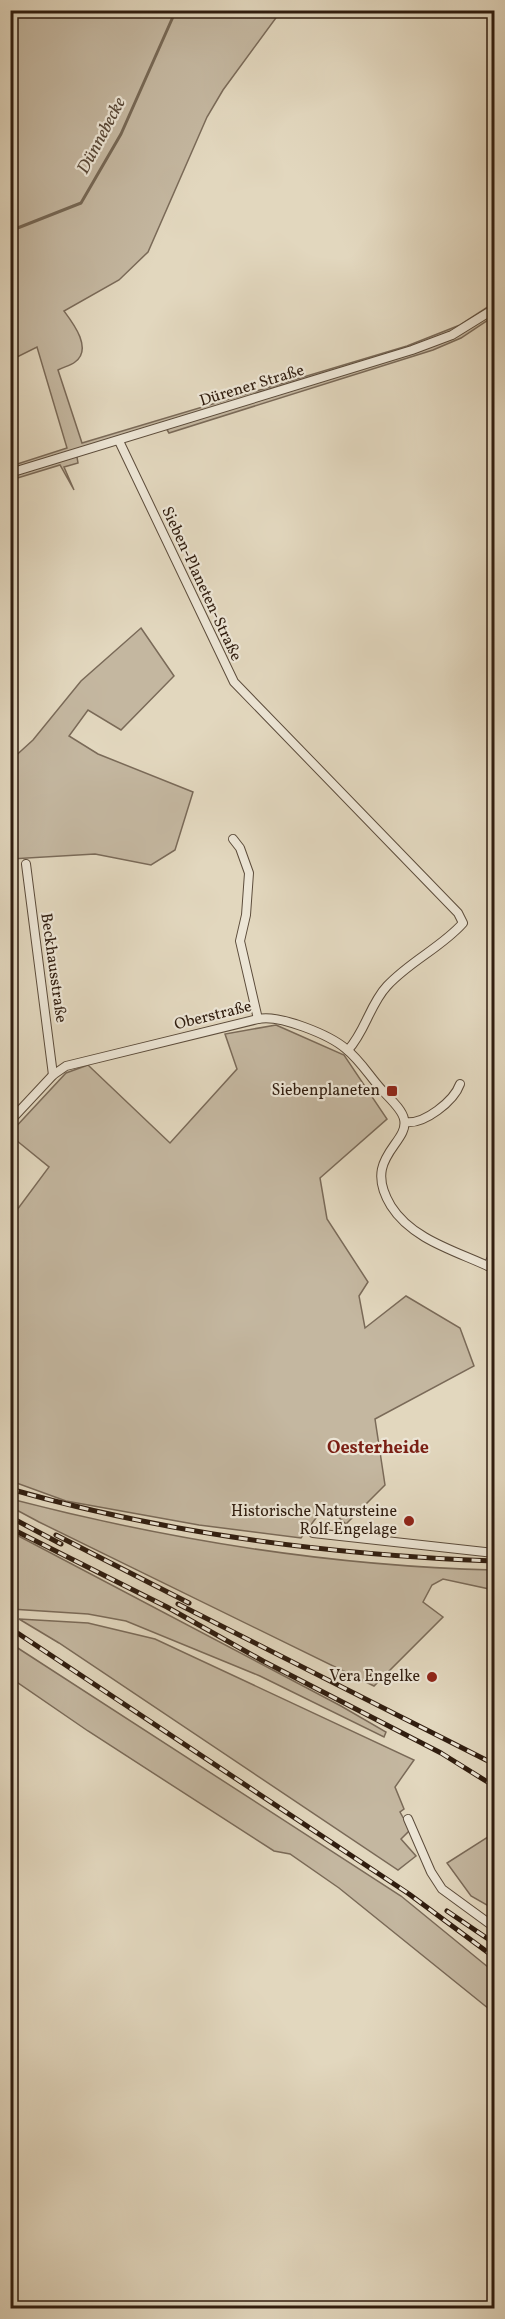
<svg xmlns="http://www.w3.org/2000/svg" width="505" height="2319" font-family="Vollkorn,serif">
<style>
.green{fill:#c4b7a0;stroke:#7a6a58;stroke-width:1.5}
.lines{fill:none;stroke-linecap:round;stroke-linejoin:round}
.stream{stroke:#766754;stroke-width:3}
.minor-casing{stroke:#5c4c3b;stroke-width:10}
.minor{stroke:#ece5d5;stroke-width:8}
.rail-casing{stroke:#301d0f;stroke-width:5}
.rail{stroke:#ece5d5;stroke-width:3;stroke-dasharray:9;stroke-linecap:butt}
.poi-dot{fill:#8f2418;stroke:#ece5d5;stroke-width:2}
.labels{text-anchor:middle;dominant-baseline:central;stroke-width:4.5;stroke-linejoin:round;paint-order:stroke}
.street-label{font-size:16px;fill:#301d0f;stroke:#ece5d5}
.poi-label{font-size:16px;fill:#301d0f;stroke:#ece5d5;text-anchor:end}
.water-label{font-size:18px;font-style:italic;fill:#594837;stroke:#ece5d5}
.neighbourhood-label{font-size:18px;font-weight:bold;fill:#7a1f14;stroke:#ece5d5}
</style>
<rect width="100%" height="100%" fill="#e2d7be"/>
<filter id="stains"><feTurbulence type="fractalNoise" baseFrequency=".00333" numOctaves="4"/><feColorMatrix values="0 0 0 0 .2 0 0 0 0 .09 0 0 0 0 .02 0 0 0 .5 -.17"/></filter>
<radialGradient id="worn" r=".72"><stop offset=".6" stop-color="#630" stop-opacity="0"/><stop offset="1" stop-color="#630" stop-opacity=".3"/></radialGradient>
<g class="green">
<path d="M11,11H281L223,90L207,117L148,252L119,280L64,311C73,323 93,349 75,362C70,366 63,367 58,370L82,443L407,346L460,325L494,303V316L461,338L433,350L169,433L163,423L88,446L77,457L78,463L64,467L74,490L60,465L11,480V466L67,448L37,347L11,360Z"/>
<polygon points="141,628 174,676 121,730 88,710 69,736 98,754 193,792 175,850 151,865 95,854 11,859 11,760 33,740 81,681"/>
<polygon points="276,1025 344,1055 387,1119 320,1178 327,1219 368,1282 359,1296 365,1328 406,1296 460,1328 474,1366 375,1419 385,1485 346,1524 334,1513 319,1514 301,1538 199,1525 66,1501 11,1481 11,1218 49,1167 11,1136 11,1132 66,1073 88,1065 170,1143 237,1069 225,1034"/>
<path d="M11,1499C169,1540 331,1566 494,1570V1590L443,1579L432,1585L423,1602L443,1617L374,1686L39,1522L11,1507Z"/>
<polygon points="11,1532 341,1706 386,1732 384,1737 260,1676 126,1621 88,1614 11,1609"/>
<polygon points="19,1619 88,1623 155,1639 414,1760 395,1787 404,1809 400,1812 410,1830 401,1839 416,1856 398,1870 59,1643"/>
<polygon points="10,1643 401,1896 494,1972 494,2013 339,1888 290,1854 274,1851 88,1731 11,1678"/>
<polygon points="494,1833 494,1907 492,1908 471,1896 447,1863"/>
</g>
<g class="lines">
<g class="stream">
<polyline points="10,231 81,203 121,134 176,10"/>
<path d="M10,255C14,271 22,289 10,302"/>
</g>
<defs>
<g id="minor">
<path d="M119,441L234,682L458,913L463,923C442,947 410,961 387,986C370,1004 365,1032 348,1050"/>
<polyline points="10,473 412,350 452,335 494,309"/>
<polyline points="233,839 240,848 249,873 246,915 240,941 258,1019"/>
<polyline points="26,864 53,1075"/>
<path d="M10,1121L53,1075L66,1066L258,1019C279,1014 330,1035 346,1049C360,1060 370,1077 382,1090C389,1098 402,1109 404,1119C410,1144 361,1157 391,1206C413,1241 460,1252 494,1269"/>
<path d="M405,1122C424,1125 454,1101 460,1084"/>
<polyline points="488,1266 494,1253"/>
<polyline points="313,1533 494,1553"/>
<polyline points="408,1819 431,1872 442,1889 494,1927"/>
</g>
</defs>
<use href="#minor" class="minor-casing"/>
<use href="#minor" class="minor"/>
<defs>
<g id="rail">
<path d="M10,1489C167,1534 332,1555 494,1561"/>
<polyline points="10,1517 61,1544"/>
<polyline points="10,1528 167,1607 263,1661 441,1753 494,1786"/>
<polyline points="56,1535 189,1603"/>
<polyline points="178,1604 494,1764"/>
<polyline points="10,1628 409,1894 494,1957"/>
<polyline points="447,1911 494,1943"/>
</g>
</defs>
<use href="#rail" class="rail-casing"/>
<use href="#rail" class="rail"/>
</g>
<g class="poi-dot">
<rect x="386" y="1085" width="12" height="12" rx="3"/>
<circle cx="409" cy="1521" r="6"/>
<circle cx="432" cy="1677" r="6"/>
</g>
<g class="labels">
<g class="street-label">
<text transform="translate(252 386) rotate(-17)">Dürener Straße</text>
<text transform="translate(201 584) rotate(65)">Sieben-Planeten-Straße</text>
<text transform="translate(53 968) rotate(82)">Beckhausstraße</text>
<text transform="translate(213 1016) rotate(-14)">Oberstraße</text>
</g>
<g class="poi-label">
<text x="380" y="1091">Siebenplaneten</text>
<text x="397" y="1512">Historische Natursteine<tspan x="397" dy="18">Rolf Engelage</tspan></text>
<text x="420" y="1677">Vera Engelke</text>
</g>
<g class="water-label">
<text transform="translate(102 136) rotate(-62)">Dünnebecke</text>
</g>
<g class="neighbourhood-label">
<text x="378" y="1448">Oesterheide</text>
</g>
</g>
<rect width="505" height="2319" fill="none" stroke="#e2d7be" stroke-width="36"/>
<rect x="12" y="12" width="481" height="2295" fill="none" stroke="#301d0f" stroke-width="3"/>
<rect x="18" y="18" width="469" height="2283" fill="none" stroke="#301d0f" stroke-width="1.5"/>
<rect width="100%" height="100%" filter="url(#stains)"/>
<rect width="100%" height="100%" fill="url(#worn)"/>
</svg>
